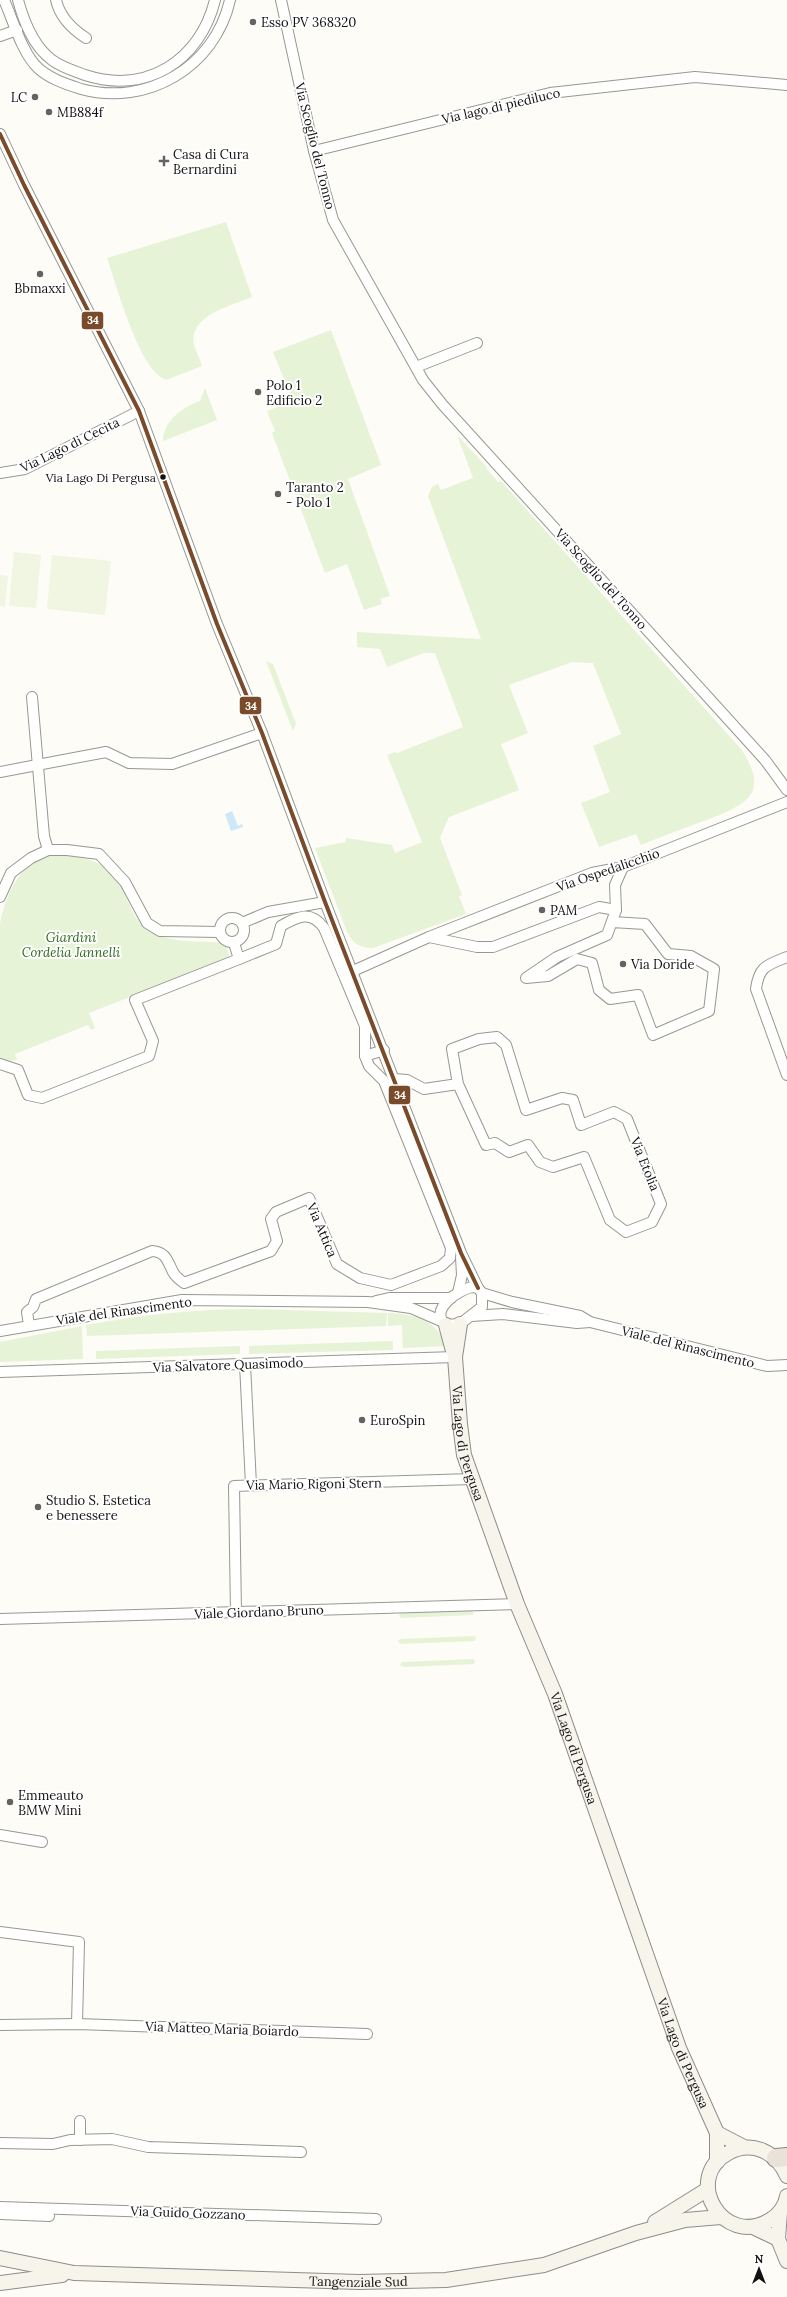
<svg xmlns="http://www.w3.org/2000/svg" width="787" height="2297" font-family="Lora,serif">
<style>
.green{fill:#e7f3d7}
.pitch{fill:#f0f6e1}
.water{fill:#cde8f7}
.lines{fill:none;stroke-linecap:round;stroke-linejoin:round}
.street-casing{stroke:#979795;stroke-width:12}
.secondary-casing{stroke:#8e8d8b;stroke-width:16}
.highway-casing{stroke:#858482;stroke-width:20}
.street{stroke:#fffffe;stroke-width:10}
.secondary{stroke:#f6f4eb;stroke-width:14}
.highway{stroke:#eae1d8;stroke-width:18}
.bus-1-casing{stroke:#fff;stroke-width:7}
.bus-1{stroke:#7a4b2a;stroke-width:4}
.poi-dot{fill:#646362;stroke:#fff;stroke-width:1.5}
.bus-dot{fill:#111;stroke:#fff;stroke-width:1.5}
.labels{text-anchor:middle;dominant-baseline:central;stroke-width:4;stroke-linejoin:round;paint-order:stroke}
.bus-label{font-size:12px;fill:#111;stroke:#fff;text-anchor:end}
.poi-label{font-size:13px;fill:#111;stroke:#fff;text-anchor:start}
.street-label{font-size:13px;fill:#111;stroke:#fff}
.park-label{font-size:13px;font-style:italic;fill:#2f6b1f;stroke:#fff}
.line-badge{stroke:#fff;stroke-width:1.5}
.badge-label{font-size:11px;text-anchor:middle;font-weight:bold;fill:#fff}
</style>
<rect width="100%" height="100%" fill="#fdfcf7"/>
<g class="green">
<path d="M226,222L252,297C231,306 188,315 194,345C196,352 200,359 202,366L166,380C139,370 117,286 107,258Z"/>
<polygon points="331,330 381,465 348,479 390,596 380,599 382,604 364,610 347,564 325,573 272,433 275,431 267,411 293,401 273,352"/>
<path d="M205,388L217,420L163,441C163,421 183,407 200,401Z"/>
<path d="M457,435L487,467L486,468L498,482L501,481L741,749C773,797 742,806 701,822C681,829 661,837 641,845L636,834L599,847L581,803L610,792L593,746L621,734L593,663L572,662L509,685L528,733L501,744L519,790L449,817L440,838L462,895L459,896L466,914L373,948C359,948 353,943 347,932L315,848L346,842V838L392,845L395,853L422,842L387,755L395,752L397,753L463,727L435,653H424L387,667L380,649L357,647V632L481,639L428,496L432,487L438,484L441,490L473,478Z"/>
<polygon points="266,661 273,664 296,724 293,731"/>
<path d="M56,854C79,856 107,860 120,883C124,891 127,900 131,908C136,919 142,928 153,933C175,944 200,940 223,943L227,948L229,956L227,959L89,1013L95,1028L91,1030L88,1025L15,1054L17,1060L8,1061L0,1058V923C7,891 20,861 56,854Z"/>
<path d="M250,1309L387,1313L386,1326L87,1336L86,1325C141,1315 194,1309 250,1309Z"/>
<path d="M388,1313C412,1313 439,1321 446,1346L403,1348L402,1325L388,1326Z"/>
<polygon points="82,1326 83,1359 0,1362 0,1342"/>
<polygon points="393,1341 393,1350 249,1354 249,1346"/>
<polygon points="240,1346 240,1354 96,1359 96,1351"/>
<polygon points="471,1611 473,1612 473,1615 401,1618 399,1615 401,1613"/>
<polygon points="473,1636 476,1637 475,1641 400,1644 398,1641 401,1639"/>
<polygon points="473,1659 475,1661 474,1664 404,1667 400,1665 402,1662"/>
</g>
<g class="pitch">
<polygon points="14,552 41,555 36,608 9,606"/>
<polygon points="52,555 111,561 105,615 47,609"/>
<polygon points="0,575 8,576 5,607 0,606"/>
</g>
<polygon class="water" points="232,811 238,826 242,824 243,827 231,831 225,814"/>
<g class="lines">
<defs>
<g id="street">
<path d="M4,0C13,20 22,53 38,68C50,79 66,84 81,89C147,107 215,67 230,0"/>
<path d="M18,0C24,22 33,46 52,60C61,67 74,71 85,75C146,95 200,61 215,0"/>
<path d="M56,0C60,18 72,29 86,38"/>
<polyline points="281,0 314,151 333,220 423,380 442,404 765,760 787,790"/>
<polyline points="0,36 17,30"/>
<polyline points="0,134 24,185 139,411 217,624 262,733 325,902 461,1253 478,1288"/>
<polyline points="314,151 550,93 695,77 787,85"/>
<polyline points="416,367 477,343"/>
<polyline points="0,473 25,469 139,411"/>
<polyline points="32,697 44,836 48,850"/>
<polyline points="0,772 106,752 129,763 172,764 262,733"/>
<polyline points="0,897 11,873 31,858 48,850 67,850 99,854 125,882 147,923 160,931 220,932"/>
<circle cx="232" cy="930" r="12"/>
<polyline points="612,922 645,924 668,954 691,956 714,969 709,1011 653,1035 638,995 610,999 599,990 592,963 577,959 548,976 526,978 557,957 607,935 616,910 615,885 623,867"/>
<polyline points="242,923 268,912 325,902"/>
<polyline points="429,937 477,947 493,947 599,907 616,910"/>
<path d="M787,957C767,965 759,966 756,989L787,1075"/>
<polyline points="353,971 429,937 592,873 623,867 787,802"/>
<polyline points="365,1056 384,1050"/>
<polyline points="0,1064 18,1070 28,1095 42,1098 149,1056 153,1041 135,1000 239,959 234,943"/>
<polyline points="394,1079 407,1080 424,1089 458,1084 486,1145 495,1143 509,1152 528,1145 540,1162 553,1167 584,1157 610,1220 626,1232 652,1222 661,1204 627,1119 614,1112 581,1125 573,1100 562,1098 526,1110 506,1045 497,1037 479,1039 452,1049 458,1084"/>
<path d="M472,1287L478,1288L482,1293V1307L460,1324L446,1325C428,1310 458,1290 472,1287Z"/>
<polyline points="458,1293 462,1275 461,1257"/>
<polyline points="482,1293 512,1302 580,1316 590,1322 767,1366 787,1365"/>
<polyline points="376,1301 389,1298 451,1298"/>
<polyline points="471,1316 503,1314 577,1323 590,1322"/>
<path d="M29,1325L27,1312L33,1307L36,1299L152,1251C166,1252 167,1260 173,1272C175,1276 180,1280 184,1283L271,1251L277,1241L271,1219L276,1212L309,1198L337,1264L360,1278L391,1285L441,1266L450,1258L451,1248L384,1081L369,1066L365,1056V1026L324,928C311,910 298,916 281,926L276,944L239,959"/>
<polyline points="0,1331 182,1300 368,1302 411,1308 441,1321"/>
<polyline points="245,1364 251,1485"/>
<polyline points="0,1372 455,1357"/>
<polyline points="236,1613 234,1486 473,1479"/>
<polyline points="0,1619 517,1604"/>
<polyline points="0,1835 42,1842"/>
<polyline points="0,1932 79,1942 77,2024"/>
<polyline points="0,2025 77,2024 367,2034"/>
<polyline points="80,2140 80,2121"/>
<polyline points="0,2143 53,2144 70,2140 112,2139 148,2147 301,2152"/>
<polyline points="0,2207 376,2219"/>
<polyline points="0,2214 49,2216"/>
</g>
<g id="secondary">
<path id="s1" d="M460,1324L455,1357L460,1424L464,1455L517,1604L555,1694L679,2048L717,2133"/>
<polyline points="446,1325 453,1351"/>
<polyline points="717,2162 717,2133 744,2147"/>
<path d="M787,2176C777,2152 752,2140 728,2153C682,2178 723,2249 770,2220C779,2215 786,2205 787,2196"/>
<polyline points="655,2222 708,2189"/>
<polyline points="753,2227 778,2239 780,2212"/>
<polyline points="778,2239 787,2261"/>
<path id="s2" d="M0,2258L74,2273L359,2282L446,2280L544,2265L636,2233L685,2220L721,2217"/>
<polyline points="0,2283 62,2275"/>
</g>
<polyline id="highway" points="776,2158 787,2157"/>
</defs>
<use href="#street" class="street-casing"/>
<use href="#secondary" class="secondary-casing"/>
<use href="#highway" class="highway-casing"/>
<use href="#street" class="street"/>
<use href="#secondary" class="secondary"/>
<use href="#highway" class="highway"/>
<defs>
<polyline id="bus-1" points="0,134 24,185 139,411 217,624 262,733 325,902 461,1253 478,1288"/>
</defs>
<use href="#bus-1" class="bus-1-casing"/>
<use href="#bus-1" class="bus-1"/>
</g>
<g class="poi-dot">
<circle cx="253" cy="22" r="4"/>
<circle cx="35" cy="97" r="4"/>
<circle cx="49" cy="112" r="4"/>
<path d="M162 155h4v4h4v4h-4v4h-4v-4h-4v-4h4z"/>
<circle cx="40" cy="274" r="4"/>
<circle cx="258" cy="392" r="4"/>
<circle cx="278" cy="494" r="4"/>
<circle cx="542" cy="910" r="4"/>
<circle cx="623" cy="964" r="4"/>
<circle cx="362" cy="1420" r="4"/>
<circle cx="38" cy="1507" r="4"/>
<circle cx="10" cy="1802" r="4"/>
</g>
<circle class="bus-dot" cx="163" cy="477" r="3.5"/>
<g class="labels">
<g class="bus-label">
<text x="156" y="477">Via Lago Di Pergusa</text>
</g>
<g class="poi-label">
<text x="261" y="22">Esso PV 368320</text>
<text x="27" y="97" text-anchor="end">LC</text>
<text x="57" y="112">MB884f</text>
<text x="173" y="154">Casa di Cura<tspan x="173" dy="15">Bernardini</tspan></text>
<text x="40" y="288" text-anchor="middle">Bbmaxxi</text>
<text x="266" y="385">Polo 1<tspan x="266" dy="15">Edificio 2</tspan></text>
<text x="286" y="487">Taranto 2<tspan x="286" dy="15">- Polo 1</tspan></text>
<text x="550" y="910">PAM</text>
<text x="631" y="964">Via Doride</text>
<text x="370" y="1420">EuroSpin</text>
<text x="46" y="1500">Studio S. Estetica<tspan x="46" dy="15">e benessere</tspan></text>
<text x="18" y="1795">Emmeauto<tspan x="18" dy="15">BMW Mini</tspan></text>
</g>
<g class="street-label">
<text transform="translate(501 106) rotate(-13)">Via lago di piediluco</text>
<text transform="translate(315 146) rotate(76)">Via Scoglio del Tonno</text>
<text transform="translate(70 445) rotate(-26)">Via Lago di Cecita</text>
<text transform="translate(601 579) rotate(48)">Via Scoglio del Tonno</text>
<text transform="translate(608 870) rotate(-19)">Via Ospedalicchio</text>
<text transform="translate(645 1164) rotate(68)">Via Etolia</text>
<text transform="translate(322 1230) rotate(67)">Via Attica</text>
<text transform="translate(124 1311) rotate(-8)">Viale del Rinascimento</text>
<text transform="translate(688 1347) rotate(14)">Viale del Rinascimento</text>
<text transform="translate(228 1365) rotate(-2)">Via Salvatore Quasìmodo</text>
<text stroke="none"><textPath href="#s1" startOffset="121">Via Lago di Pergusa</textPath></text>
<text transform="translate(314 1484) rotate(-1)">Via Mario Rigoni Stern</text>
<text transform="translate(259 1612) rotate(-2)">Viale Giordano Bruno</text>
<text stroke="none"><textPath href="#s1" startOffset="445">Via Lago di Pergusa</textPath></text>
<text transform="translate(222 2029) rotate(2)">Via Matteo Maria Boiardo</text>
<text stroke="none"><textPath href="#s1" startOffset="769">Via Lago di Pergusa</textPath></text>
<text transform="translate(188 2213) rotate(2)">Via Guido Gozzano</text>
<text stroke="none"><textPath href="#s2" startOffset="360">Tangenziale Sud</textPath></text>
</g>
<g class="park-label">
<text x="71" y="937">Giardini<tspan x="71" dy="15">Cordelia Jannelli</tspan></text>
</g>
</g>
<g class="line-badge">
<rect x="81" y="311" width="23" height="19" rx="4" fill="#7a4b2a"/>
<rect x="239" y="696" width="23" height="19" rx="4" fill="#7a4b2a"/>
<rect x="388" y="1085" width="23" height="20" rx="4" fill="#7a4b2a"/>
</g>
<g class="badge-label">
<text x="93" y="324">34</text>
<text x="251" y="710">34</text>
<text x="400" y="1099">34</text>
</g>
<g transform="translate(759 2269)" stroke="#ffffff" stroke-width="3" paint-order="stroke">
<path d="M0-3L7 15L0 10L-7 15Z" fill="#111111"/>
<text y="-6" font-size="11" font-weight="bold" text-anchor="middle" fill="#111111">N</text>
</g>
</svg>
